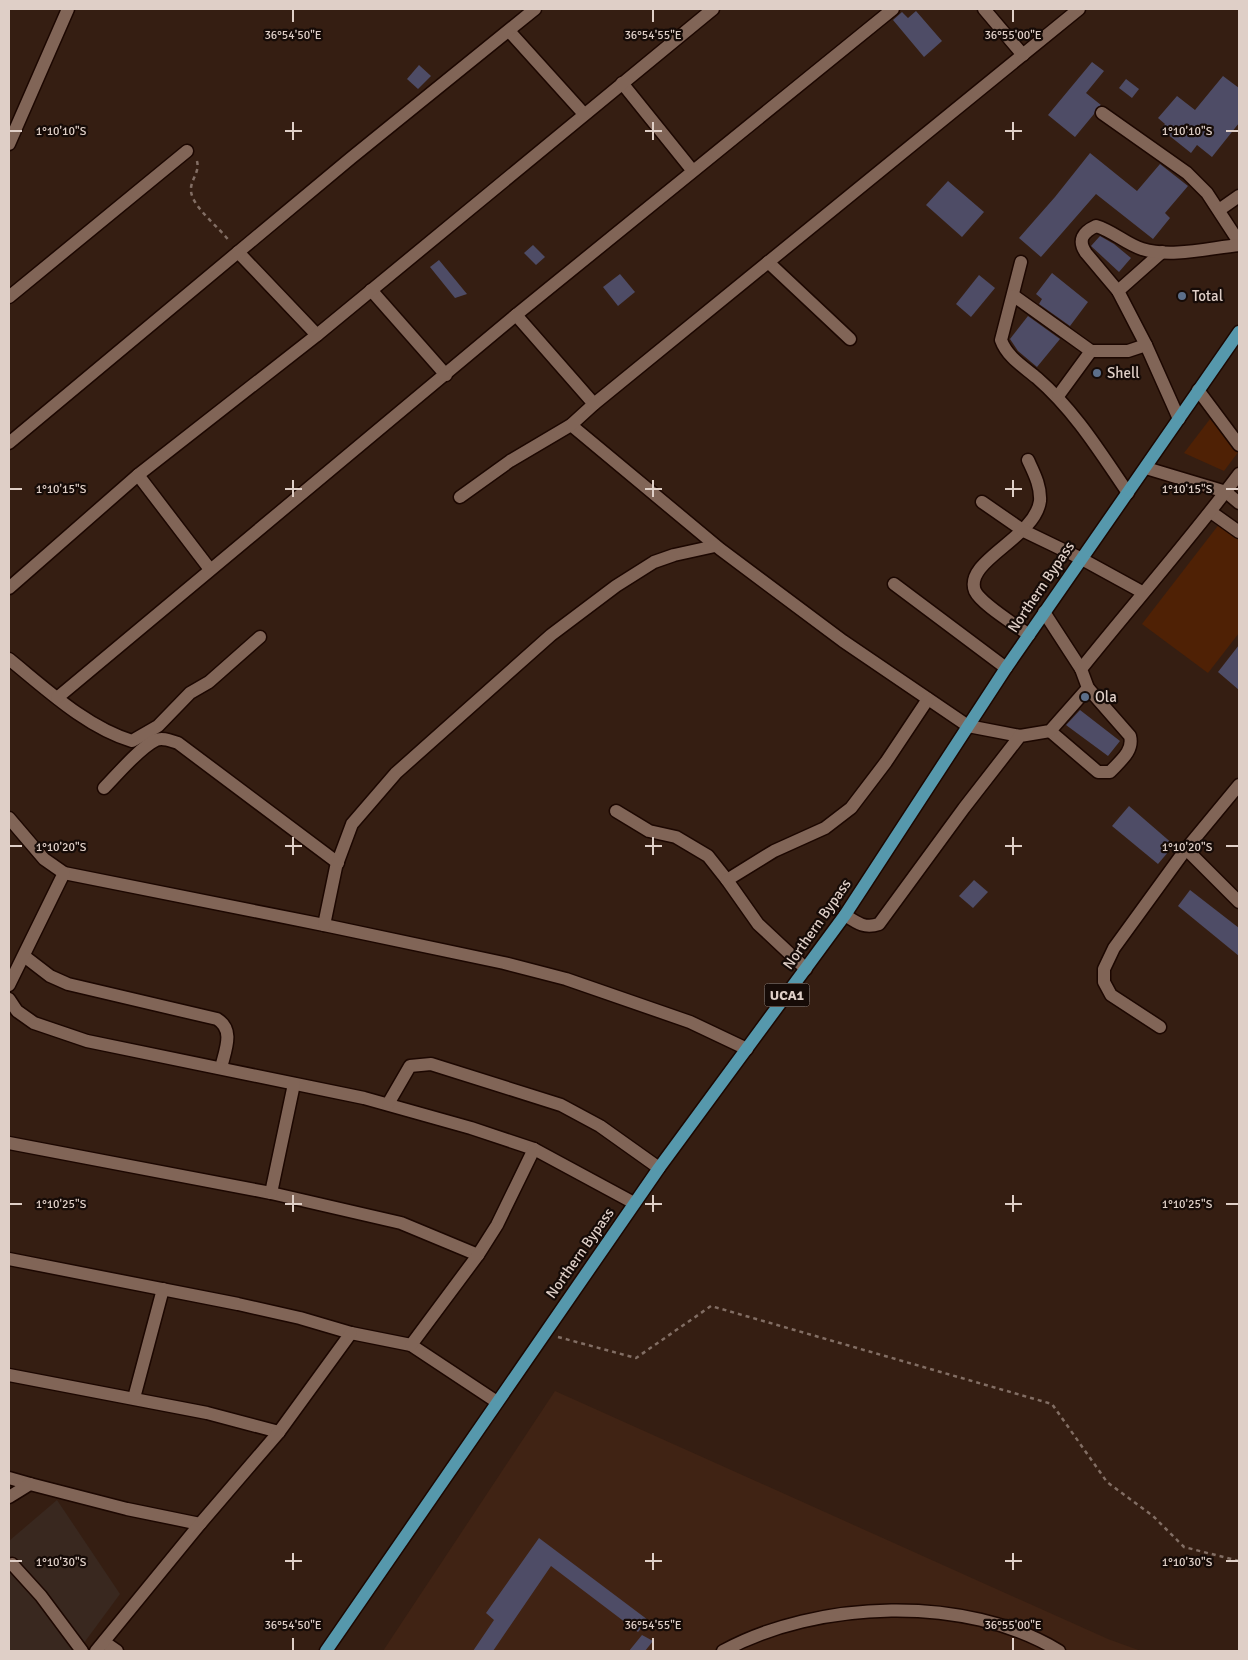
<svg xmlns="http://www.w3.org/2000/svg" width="1248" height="1660" font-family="Signika,sans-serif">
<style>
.built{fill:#402314}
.industrial{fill:#39281f}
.green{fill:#4f2105}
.building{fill:#4e4c66}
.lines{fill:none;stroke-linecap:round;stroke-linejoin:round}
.minor-casing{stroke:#1c0701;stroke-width:15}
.major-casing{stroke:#1c0701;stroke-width:15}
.path{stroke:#826e64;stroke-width:2.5;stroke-dasharray:4 4;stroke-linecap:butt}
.minor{stroke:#816557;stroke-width:12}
.major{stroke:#5698ac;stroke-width:12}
.ticks{fill:none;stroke:#dfcfc7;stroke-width:2}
.service-dot{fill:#5c6f8a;stroke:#160b07;stroke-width:2}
.labels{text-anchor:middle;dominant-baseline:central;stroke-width:4.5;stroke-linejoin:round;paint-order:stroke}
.shield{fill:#160b07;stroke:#a3948d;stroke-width:1}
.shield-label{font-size:14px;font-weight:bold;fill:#dfcfc7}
.poi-label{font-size:15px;fill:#dfcfc7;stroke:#160b07;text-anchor:start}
.street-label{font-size:15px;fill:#dfcfc7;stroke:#160b07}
.ticks-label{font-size:12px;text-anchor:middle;fill:#dfcfc7;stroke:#160b07;stroke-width:4.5;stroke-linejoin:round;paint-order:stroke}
</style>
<rect width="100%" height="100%" fill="#351e12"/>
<polygon class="built" points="555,1391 1108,1639 1141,1651 383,1651"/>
<polygon class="industrial" points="57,1500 120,1594 78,1651 9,1651 9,1541"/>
<g class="green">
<polygon points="1210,419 1239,451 1224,471 1184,453"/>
<polygon points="1220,523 1239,537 1239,633 1208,673 1142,624"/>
</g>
<g class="building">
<polygon points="916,11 942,41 924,57 893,20 902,12 908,18"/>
<polygon points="1092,62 1104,71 1086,93 1101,105 1096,108 1094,114 1075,137 1048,115"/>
<polygon points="419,65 431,76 418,89 407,79"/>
<polygon points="1223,76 1239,88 1239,123 1212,157 1197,145 1191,153 1161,129 1165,124 1158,118 1177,96 1195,110"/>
<polygon points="1126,79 1139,89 1132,98 1119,88"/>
<polygon points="1090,153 1137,191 1160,164 1188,186 1165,213 1170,218 1153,239 1096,194 1041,257 1019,238 1055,197"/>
<polygon points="948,181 984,212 962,237 926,205"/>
<polygon points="1100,236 1114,244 1131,258 1119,272 1091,246"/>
<polygon points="533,245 545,257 536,265 524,253"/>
<polygon points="439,260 467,294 455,298 430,267"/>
<polygon points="1052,273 1088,302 1070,326 1039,304 1042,299 1036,294"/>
<polygon points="620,274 635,292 618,306 603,287"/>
<polygon points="979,275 995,288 971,317 956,304"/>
<polygon points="1028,316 1060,339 1037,367 1018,351 1010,339"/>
<polygon points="1239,645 1239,690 1218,672"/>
<polygon points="1080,710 1120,741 1108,756 1066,725"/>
<polygon points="1129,806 1174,845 1158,864 1112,826"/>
<polygon points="974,880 988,892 973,908 959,896"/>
<polygon points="1190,890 1239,928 1239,956 1178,906"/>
<polygon points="539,1538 648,1620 638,1632 551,1566 493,1651 473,1651 494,1620 486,1613"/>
<polygon points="642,1635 653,1641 645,1651 629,1651"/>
</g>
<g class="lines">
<defs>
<g id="minor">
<polyline points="984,9 1023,55"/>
<polyline points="509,31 584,114"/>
<polyline points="622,83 692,170"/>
<polyline points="1102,113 1187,173 1207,193 1239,242"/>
<polyline points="9,144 68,9"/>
<polyline points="1219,210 1239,196"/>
<polyline points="238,252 317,335"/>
<polyline points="768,262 850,339"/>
<path d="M1021,262L1001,340C1007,357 1024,367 1037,378C1075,411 1100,452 1128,493"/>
<polyline points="371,290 446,375"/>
<polyline points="1118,291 1162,252"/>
<polyline points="1014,296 1091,351 1128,351 1146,345"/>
<polyline points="9,297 187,151"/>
<polyline points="516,315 594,404"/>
<polyline points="1198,390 1239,445"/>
<polyline points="1058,396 1091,351"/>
<path d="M1179,419L1146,345L1118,291L1086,253C1077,240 1083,232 1096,226C1113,231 1126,244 1142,249C1171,258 1209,248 1239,245"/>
<polyline points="571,425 720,549 843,641 968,726 1020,736"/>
<polyline points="9,443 351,158 535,9"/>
<path d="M1028,460C1034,473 1041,486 1040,501C1035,538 963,561 975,591C981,604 1016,625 1029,635"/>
<polyline points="1146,468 1226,492 1239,503"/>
<polyline points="138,475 209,568"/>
<polyline points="460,497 510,461 571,425 594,404 1079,9"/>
<polyline points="982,502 1024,531 1080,558 1142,592"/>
<polyline points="1211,512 1239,532"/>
<polyline points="894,584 1006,668"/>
<polyline points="9,588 138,475 317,335 713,9"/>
<polyline points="1044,612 1081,669"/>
<path d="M9,659C46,689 86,727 132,741L158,726L190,693L209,682L260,637"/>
<polyline points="57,698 516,315 893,9"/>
<path d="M1050,731L1098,772H1110C1120,761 1134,751 1130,736L1088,688"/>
<path d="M104,788C117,775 139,748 156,740C163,737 171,741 178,743L338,863"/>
<polyline points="616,811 649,831 676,837 708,856 727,880"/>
<polyline points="9,818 44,859 64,873 324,925 504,963 566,979 690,1022 747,1049"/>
<polyline points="1186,849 1239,902"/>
<path d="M845,915C857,923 865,929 879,924L964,808L1020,736L1050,731L1088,688L1081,669C1133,604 1189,541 1239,474"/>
<polyline points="324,925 336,867 352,824 396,773 551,635 616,586 654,562 674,555 715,546"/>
<path d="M24,956L50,976L68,984L217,1019C235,1030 225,1050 221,1068"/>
<polyline points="806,969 758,924 727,880 774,851 825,828 851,808 886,762 928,699"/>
<polyline points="9,985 64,873"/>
<polyline points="9,999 17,1011 34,1023 87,1041 364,1098 471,1128 534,1149 634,1203"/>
<polyline points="1160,1027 1111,995 1104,982 1104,969 1114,948 1186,849 1239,785"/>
<polyline points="388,1104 410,1066 431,1064 561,1105 600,1126 659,1168"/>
<polyline points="9,1143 271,1193 401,1223 478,1255"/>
<polyline points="271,1193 294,1084"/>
<polyline points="9,1259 238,1304 300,1318 351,1333 411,1345 497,1402"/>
<polyline points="411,1345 478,1255 497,1225 534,1149"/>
<polyline points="9,1375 207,1413 279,1432"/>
<polyline points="134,1398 163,1289"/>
<polyline points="9,1478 30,1484"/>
<polyline points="9,1497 30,1484 127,1509 200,1524"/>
<polyline points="12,1564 41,1596 82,1651"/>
<polyline points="104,1642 117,1651"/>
<polyline points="96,1651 200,1524 279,1432 351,1333"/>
<path d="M723,1651C817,1600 966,1594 1059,1651"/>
</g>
<polyline id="major" points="326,1651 659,1168 845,915 1006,668 1239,332"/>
</defs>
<use href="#minor" class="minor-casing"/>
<use href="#major" class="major-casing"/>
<g class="path">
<path d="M197,161C200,173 190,180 191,191C192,207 221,229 230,242"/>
<polyline points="558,1337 636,1358 711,1306 1052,1404 1107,1482 1153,1516 1184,1547 1239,1561"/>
</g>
<use href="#minor" class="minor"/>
<use href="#major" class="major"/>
</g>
<path class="ticks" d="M293,10V22M653,10V22M1013,10V22M293,122V140M653,122V140M1013,122V140M10,131H22M285,131H302M645,131H662M1005,131H1022M1226,131H1238M293,480V497M653,480V497M1013,480V497M10,489H22M285,489H302M645,489H662M1005,489H1022M1226,489H1238M293,837V855M653,837V855M1013,837V855M10,846H22M285,846H302M645,846H662M1005,846H1022M1226,846H1238M293,1195V1212M653,1195V1212M1013,1195V1212M10,1204H22M285,1204H302M645,1204H662M1005,1204H1022M1226,1204H1238M293,1553V1570M653,1553V1570M1013,1553V1570M10,1561H22M285,1561H302M645,1561H662M1005,1561H1022M1226,1561H1238M293,1638V1650M653,1638V1650M1013,1638V1650"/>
<g class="service-dot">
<circle cx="1182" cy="296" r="5"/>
<circle cx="1097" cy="373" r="5"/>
<circle cx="1085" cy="697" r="5"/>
</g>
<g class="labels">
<rect class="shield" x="764.5" y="983.5" width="45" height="23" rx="4"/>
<g class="shield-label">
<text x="787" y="995">UCA1</text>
</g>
<g class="poi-label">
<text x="1192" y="296">Total</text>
<text x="1107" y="373">Shell</text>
<text x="1095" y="697">Ola</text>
</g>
<g class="street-label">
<text transform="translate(1041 587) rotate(-56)">Northern Bypass</text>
<text transform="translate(817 924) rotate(-55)">Northern Bypass</text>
<text transform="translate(580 1253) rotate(-55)">Northern Bypass</text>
</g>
</g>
<g class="ticks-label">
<text x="293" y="39">36°54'50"E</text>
<text x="653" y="39">36°54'55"E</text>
<text x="1013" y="39">36°55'00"E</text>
<text x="61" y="135">1°10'10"S</text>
<text x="1187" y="135">1°10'10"S</text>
<text x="61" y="493">1°10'15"S</text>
<text x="1187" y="493">1°10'15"S</text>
<text x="61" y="851">1°10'20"S</text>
<text x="1187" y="851">1°10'20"S</text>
<text x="61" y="1208">1°10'25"S</text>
<text x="1187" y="1208">1°10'25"S</text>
<text x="61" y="1566">1°10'30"S</text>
<text x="1187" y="1566">1°10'30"S</text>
<text x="293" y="1629">36°54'50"E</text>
<text x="653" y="1629">36°54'55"E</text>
<text x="1013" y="1629">36°55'00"E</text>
</g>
<rect width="1248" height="1660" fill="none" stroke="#dfcfc7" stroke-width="20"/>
</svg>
